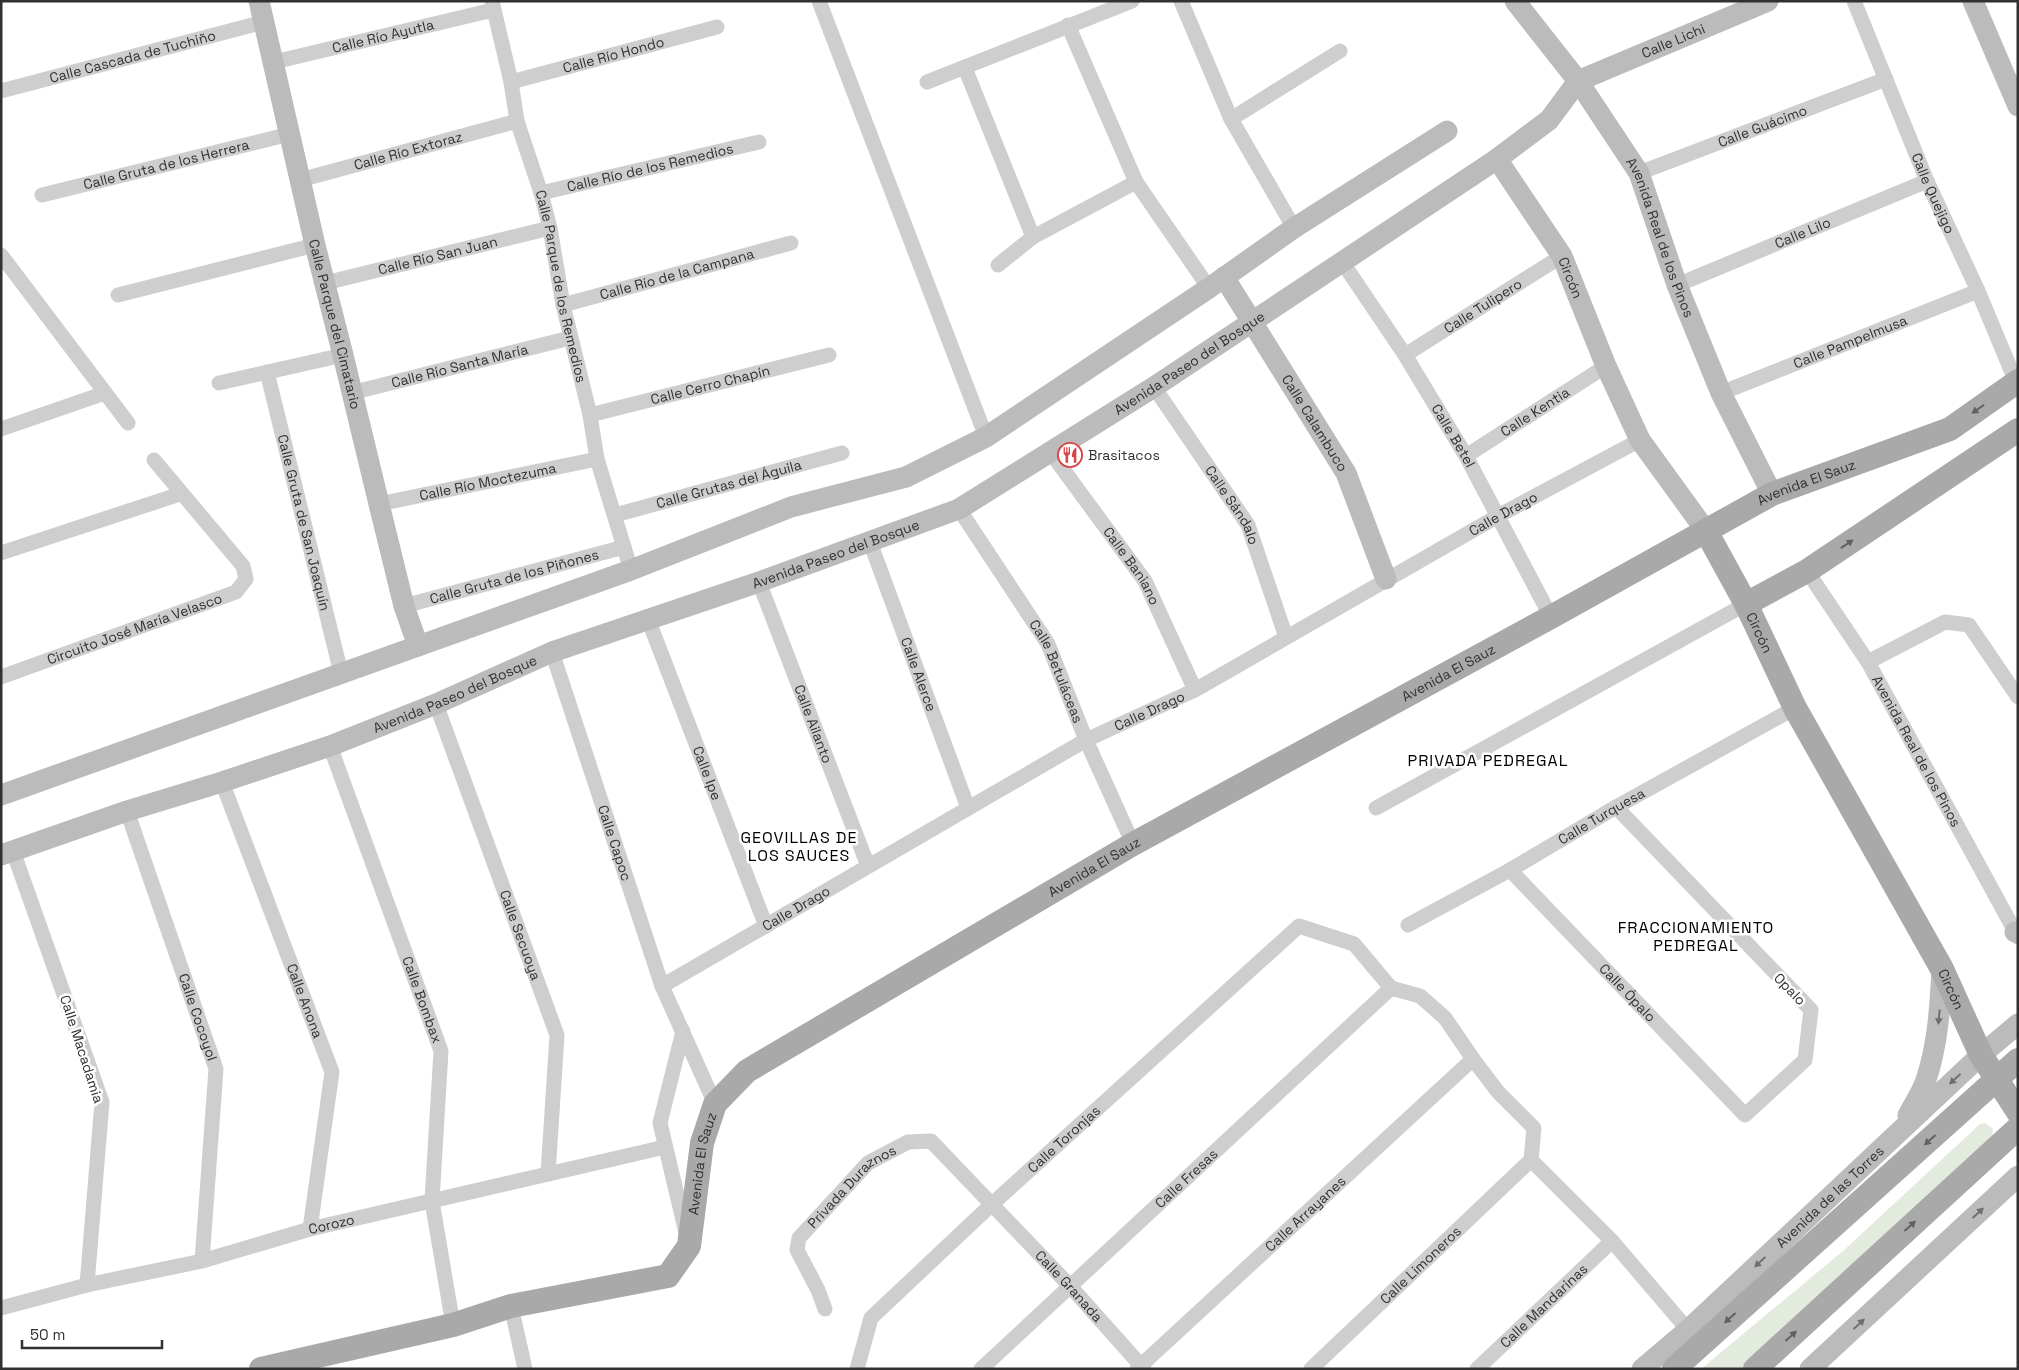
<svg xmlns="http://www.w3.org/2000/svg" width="2019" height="1370" font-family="'Space Grotesk',sans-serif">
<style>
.green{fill:#e3eade}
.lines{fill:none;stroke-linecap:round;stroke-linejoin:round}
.street{stroke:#cecece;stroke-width:15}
.secondary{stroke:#bbb;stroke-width:21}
.primary{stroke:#a9a9a9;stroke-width:24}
.oneway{fill:#616161}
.oneway2{fill:#6f6f6f}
.labels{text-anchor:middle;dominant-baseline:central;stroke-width:5;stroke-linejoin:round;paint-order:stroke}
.street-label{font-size:14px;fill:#313131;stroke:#fff}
.poi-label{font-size:14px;fill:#313131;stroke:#fff;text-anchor:start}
.quarter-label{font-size:16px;letter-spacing:1px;fill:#000;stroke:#fff}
</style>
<rect width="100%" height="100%" fill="#fff"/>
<polygon class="green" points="1985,1123 1993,1129 1992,1136 1748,1369 1701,1369 1843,1251 1980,1124"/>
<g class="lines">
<g class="street">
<path id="s1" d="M492,1L511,82L517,121L541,193L550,228L563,305L590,415L597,459L631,570"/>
<polyline points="819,1 986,437"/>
<polyline points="1181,1 1231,119 1294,228"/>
<path id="s2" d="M1854,1L1927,181L1978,291L2016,382"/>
<polyline points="1068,25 1136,182 1209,288"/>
<path id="s3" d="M274,62L493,10"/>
<polyline points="965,68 1033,237"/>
<path id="s4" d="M511,82L717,27"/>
<polyline points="927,82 1132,1"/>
<path id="s5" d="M1,91L264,22"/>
<polyline points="1231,119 1340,51"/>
<path id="s6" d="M1639,173L1886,79"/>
<path id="s7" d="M300,180L517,121"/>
<path id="s8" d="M541,193L759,142"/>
<path id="s9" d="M42,195L290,134"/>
<polyline points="1,255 128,423"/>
<path id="s10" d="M1343,263L1405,355L1466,456L1551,617"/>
<polyline points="998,265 1033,237 1136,182"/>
<path id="s11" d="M325,283L550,228"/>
<path id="s12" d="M1677,285L1927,181"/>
<polyline points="118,295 315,245"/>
<path id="s13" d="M563,305L791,243"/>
<path id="s14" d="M1405,355L1562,256"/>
<path id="s15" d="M267,372L341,673"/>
<polyline points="219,383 343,355"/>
<path id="s16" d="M1154,387L1248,525L1286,637"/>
<path id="s17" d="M351,393L570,338"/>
<path id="s18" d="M1721,393L1978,291"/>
<path id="s19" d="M590,415L829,355"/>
<polyline points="1,429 105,393"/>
<path id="s20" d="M1051,453L1145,581L1195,690"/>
<path id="s21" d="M1466,456L1606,366"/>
<path id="s22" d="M379,504L597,459"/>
<path id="s23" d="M959,509L1048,644L1086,740L1133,844"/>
<path id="s24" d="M615,515L842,453"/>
<path id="s25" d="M870,542L968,808"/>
<polyline points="1,553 180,494"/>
<path id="s26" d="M1807,571L1868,662L2018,937"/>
<path id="s27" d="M759,582L868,866"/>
<path id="s28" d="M404,606L624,547"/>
<path id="s29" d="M648,619L766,926"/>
<path id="s30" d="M552,652L662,986L715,1104"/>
<polyline points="1868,662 1945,622 1969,625 2018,697"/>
<path id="s31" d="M1,677L236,592L246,579L243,566L154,460"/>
<path id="s32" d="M436,704L557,1035L548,1174"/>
<path id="s33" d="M330,746L441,1051L432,1201L453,1325"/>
<path id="s34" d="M222,782L332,1072L310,1229"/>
<polyline points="1376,808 1746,604"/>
<path id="s35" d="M127,811L216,1069L202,1261"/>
<polyline points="13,851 102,1102 87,1285"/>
<path id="s36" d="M1510,870L1745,1115L1805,1060L1811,1010L1616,807"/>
<path id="s37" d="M1408,925L1510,870L1616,807L1795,708"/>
<path id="s38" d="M662,986L1086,740L1195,690L1498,516L1640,440"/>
<polyline points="683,1031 660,1123 686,1233"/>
<polyline points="511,1306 525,1369"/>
<path id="s39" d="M1,1308L87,1285L202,1261L310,1229L665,1147"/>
<path id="s40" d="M825,1309L818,1290L797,1250L799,1238L868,1163L908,1142L931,1141L1070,1286L1144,1369"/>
<path id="s41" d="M857,1369L871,1318L991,1205L1299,926L1354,944L1391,988L1420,996L1445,1018L1473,1059L1498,1092L1534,1128L1531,1160L1612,1241L1688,1330"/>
<path id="s42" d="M981,1369L1391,988"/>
<path id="s43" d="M1137,1369L1473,1059"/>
<path id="s44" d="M1311,1369L1531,1160"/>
<path id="s45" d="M1477,1369L1612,1241"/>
</g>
<g class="secondary">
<path id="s46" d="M259,1L315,245L343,355L379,504L404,606L418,646"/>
<path id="s47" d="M1515,1L1578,81L1639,173L1677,285L1721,393L1772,494"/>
<polyline points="1973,1 2018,106"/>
<path id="s48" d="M1497,159L1562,256L1606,366L1640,440L1706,531"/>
<path id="s49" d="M1224,277L1346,473L1386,579"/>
<polyline points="1,795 631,570 791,507 906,477 986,437 1209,288 1294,228 1447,131"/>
<path id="s50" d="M1,855L127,811L222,782L330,746L436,704L552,652L759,582L959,509L1154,387L1497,159L1549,120L1578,81L1768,1"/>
<polyline points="2015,932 2018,933"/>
<path d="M1908,1115C1914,1104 1922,1092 1926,1080C1938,1044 1940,1007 1942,969"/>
<path id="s51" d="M1642,1369L1688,1330L1981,1055L2018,1024"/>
<polyline points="1810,1369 2018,1176"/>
</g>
<g class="primary">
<path id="s52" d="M1706,531L1746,604L1795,708L1942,969L1981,1055L2018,1112"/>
<polyline points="1746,604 1807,571 2018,430"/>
<path id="s53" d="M261,1369L453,1325L511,1306L668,1276L689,1246L702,1143L715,1104L747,1071L1133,844L1551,617L1772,494L1950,429L2018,381"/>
<polyline points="1674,1369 2018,1060"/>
<polyline points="1755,1369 2018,1128"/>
</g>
</g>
<defs><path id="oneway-solid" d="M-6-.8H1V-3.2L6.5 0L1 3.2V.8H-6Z" transform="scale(1.25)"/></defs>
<g class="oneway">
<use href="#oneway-solid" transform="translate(1978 409) rotate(145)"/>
<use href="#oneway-solid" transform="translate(1847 544) rotate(-34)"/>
<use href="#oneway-solid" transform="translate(1930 1140) rotate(138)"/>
<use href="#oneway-solid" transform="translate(1910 1226) rotate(-42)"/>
<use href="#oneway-solid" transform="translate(1730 1318) rotate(138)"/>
<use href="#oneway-solid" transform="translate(1791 1336) rotate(-42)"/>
</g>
<g class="oneway2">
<use href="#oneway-solid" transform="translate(1939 1017) rotate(95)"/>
<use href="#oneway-solid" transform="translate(1955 1079) rotate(137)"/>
<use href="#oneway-solid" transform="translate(1978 1213) rotate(-43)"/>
<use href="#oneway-solid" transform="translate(1760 1262) rotate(137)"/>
<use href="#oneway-solid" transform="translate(1859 1324) rotate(-43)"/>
</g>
<defs>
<symbol id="restaurant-ring" viewBox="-11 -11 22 22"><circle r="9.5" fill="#fff" stroke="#d74545" stroke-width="1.5"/><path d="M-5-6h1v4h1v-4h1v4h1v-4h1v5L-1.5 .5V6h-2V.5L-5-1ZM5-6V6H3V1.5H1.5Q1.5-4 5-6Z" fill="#d74545"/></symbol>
</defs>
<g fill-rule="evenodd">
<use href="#restaurant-ring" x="1056" y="441" width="28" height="28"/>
</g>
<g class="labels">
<g class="street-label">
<text stroke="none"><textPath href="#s3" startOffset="112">Calle Río Ayutla</textPath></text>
<text stroke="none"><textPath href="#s50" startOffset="1878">Calle Lichi</textPath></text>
<text stroke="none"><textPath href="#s4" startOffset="106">Calle Río Hondo</textPath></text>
<text stroke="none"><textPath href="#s5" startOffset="136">Calle Cascada de Tuchiño</textPath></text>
<text stroke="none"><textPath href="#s6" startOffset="132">Calle Guácimo</textPath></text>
<text stroke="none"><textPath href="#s7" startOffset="112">Calle Río Extoraz</textPath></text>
<text stroke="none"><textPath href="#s9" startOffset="128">Calle Gruta de los Herrera</textPath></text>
<text stroke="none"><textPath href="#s8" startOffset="112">Calle Río de los Remedios</textPath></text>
<text stroke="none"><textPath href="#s2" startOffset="208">Calle Quejigo</textPath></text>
<text stroke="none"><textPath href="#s12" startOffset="136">Calle Lilo</textPath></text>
<text stroke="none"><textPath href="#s47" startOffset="280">Avenida Real de los Pinos</textPath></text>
<text stroke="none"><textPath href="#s11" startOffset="116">Calle Río San Juan</textPath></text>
<text stroke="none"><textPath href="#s13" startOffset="118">Calle Río de la Campana</textPath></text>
<text stroke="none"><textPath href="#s48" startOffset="140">Circón</textPath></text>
<text stroke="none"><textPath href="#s1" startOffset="294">Calle Parque de los Remedios</textPath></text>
<text stroke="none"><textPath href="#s14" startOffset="92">Calle Tulipero</textPath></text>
<text stroke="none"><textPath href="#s46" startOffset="332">Calle Parque del Cimatario</textPath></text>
<text stroke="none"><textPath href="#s18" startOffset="139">Calle Pampelmusa</textPath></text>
<text stroke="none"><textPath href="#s50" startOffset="1292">Avenida Paseo del Bosque</textPath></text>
<text stroke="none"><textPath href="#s17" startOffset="112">Calle Río Santa María</textPath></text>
<text stroke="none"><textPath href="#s19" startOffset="124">Calle Cerro Chapín</textPath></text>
<text stroke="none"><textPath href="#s21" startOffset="82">Calle Kentia</textPath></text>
<text stroke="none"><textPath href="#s49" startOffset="172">Calle Calambuco</textPath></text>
<text stroke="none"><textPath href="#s10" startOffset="205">Calle Betel</textPath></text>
<text stroke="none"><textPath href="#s22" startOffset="111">Calle Río Moctezuma</textPath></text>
<text stroke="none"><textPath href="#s53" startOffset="1858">Avenida El Sauz</textPath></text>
<text stroke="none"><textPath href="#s24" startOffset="118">Calle Grutas del Águila</textPath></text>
<text stroke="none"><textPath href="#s16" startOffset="142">Calle Sándalo</textPath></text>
<text stroke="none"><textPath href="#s38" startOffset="965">Calle Drago</textPath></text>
<text stroke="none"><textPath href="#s15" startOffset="155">Calle Gruta de San Joaquín</textPath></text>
<text stroke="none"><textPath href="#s50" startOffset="888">Avenida Paseo del Bosque</textPath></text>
<text stroke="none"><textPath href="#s20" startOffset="139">Calle Baniano</textPath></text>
<text stroke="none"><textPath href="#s28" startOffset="114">Calle Gruta de los Piñones</textPath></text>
<text stroke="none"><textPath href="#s31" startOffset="142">Circuito José María Velasco</textPath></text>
<text stroke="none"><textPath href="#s52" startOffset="115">Circón</textPath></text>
<text stroke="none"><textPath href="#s23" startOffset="190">Calle Betuláceas</textPath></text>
<text stroke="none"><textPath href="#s53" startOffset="1452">Avenida El Sauz</textPath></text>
<text stroke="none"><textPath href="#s25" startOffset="141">Calle Alerce</textPath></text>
<text stroke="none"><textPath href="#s50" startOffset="482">Avenida Paseo del Bosque</textPath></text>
<text stroke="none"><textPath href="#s38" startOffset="560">Calle Drago</textPath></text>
<text stroke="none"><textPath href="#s27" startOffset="152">Calle Ailanto</textPath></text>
<text stroke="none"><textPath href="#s26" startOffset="211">Avenida Real de los Pinos</textPath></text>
<text stroke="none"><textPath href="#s29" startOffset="165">Calle Ipe</textPath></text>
<text stroke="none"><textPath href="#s37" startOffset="222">Calle Turquesa</textPath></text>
<text stroke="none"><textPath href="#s30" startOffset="201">Calle Capoc</textPath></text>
<text stroke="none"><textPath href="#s53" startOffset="1048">Avenida El Sauz</textPath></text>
<text stroke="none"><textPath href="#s38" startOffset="155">Calle Drago</textPath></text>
<text stroke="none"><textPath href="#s32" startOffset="246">Calle Secuoya</textPath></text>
<text transform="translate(1790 989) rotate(46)">Opalo</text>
<text stroke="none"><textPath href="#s52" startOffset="520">Circón</textPath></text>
<text stroke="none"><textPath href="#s36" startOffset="170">Calle Ópalo</textPath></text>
<text stroke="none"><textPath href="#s33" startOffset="270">Calle Bombax</textPath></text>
<text stroke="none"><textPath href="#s34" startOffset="234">Calle Anona</textPath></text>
<text stroke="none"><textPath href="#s35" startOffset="218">Calle Cocoyol</textPath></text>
<text transform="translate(82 1049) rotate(72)">Calle Macadamia</text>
<text stroke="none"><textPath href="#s41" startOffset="316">Calle Toronjas</textPath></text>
<text stroke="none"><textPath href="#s53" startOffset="538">Avenida El Sauz</textPath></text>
<text stroke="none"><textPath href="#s42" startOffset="280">Calle Fresas</textPath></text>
<text stroke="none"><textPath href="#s40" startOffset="152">Privada Duraznos</textPath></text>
<text stroke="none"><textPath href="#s51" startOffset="255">Avenida de las Torres</textPath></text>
<text stroke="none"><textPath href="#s43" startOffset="229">Calle Arrayanes</textPath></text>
<text stroke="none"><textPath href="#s39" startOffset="341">Corozo</textPath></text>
<text stroke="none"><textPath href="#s44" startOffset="151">Calle Limoneros</textPath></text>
<text stroke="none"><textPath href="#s40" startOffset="448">Calle Granada</textPath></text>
<text stroke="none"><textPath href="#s45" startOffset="92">Calle Mandarinas</textPath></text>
</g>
<g class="poi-label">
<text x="1088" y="455">Brasitacos</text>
</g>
<g class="quarter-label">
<text x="1488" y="760">PRIVADA PEDREGAL</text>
<text x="799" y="837">GEOVILLAS DE<tspan x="799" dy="18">LOS SAUCES</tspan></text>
<text x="1696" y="927">FRACCIONAMIENTO<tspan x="1696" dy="18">PEDREGAL</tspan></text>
</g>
</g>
<rect width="2019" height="1370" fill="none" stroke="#313131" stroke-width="5"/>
<path d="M22 1340v8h140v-8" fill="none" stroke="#313131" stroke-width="2.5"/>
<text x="30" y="1340" font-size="15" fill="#313131" stroke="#ffffff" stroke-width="4" paint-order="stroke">50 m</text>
</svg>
